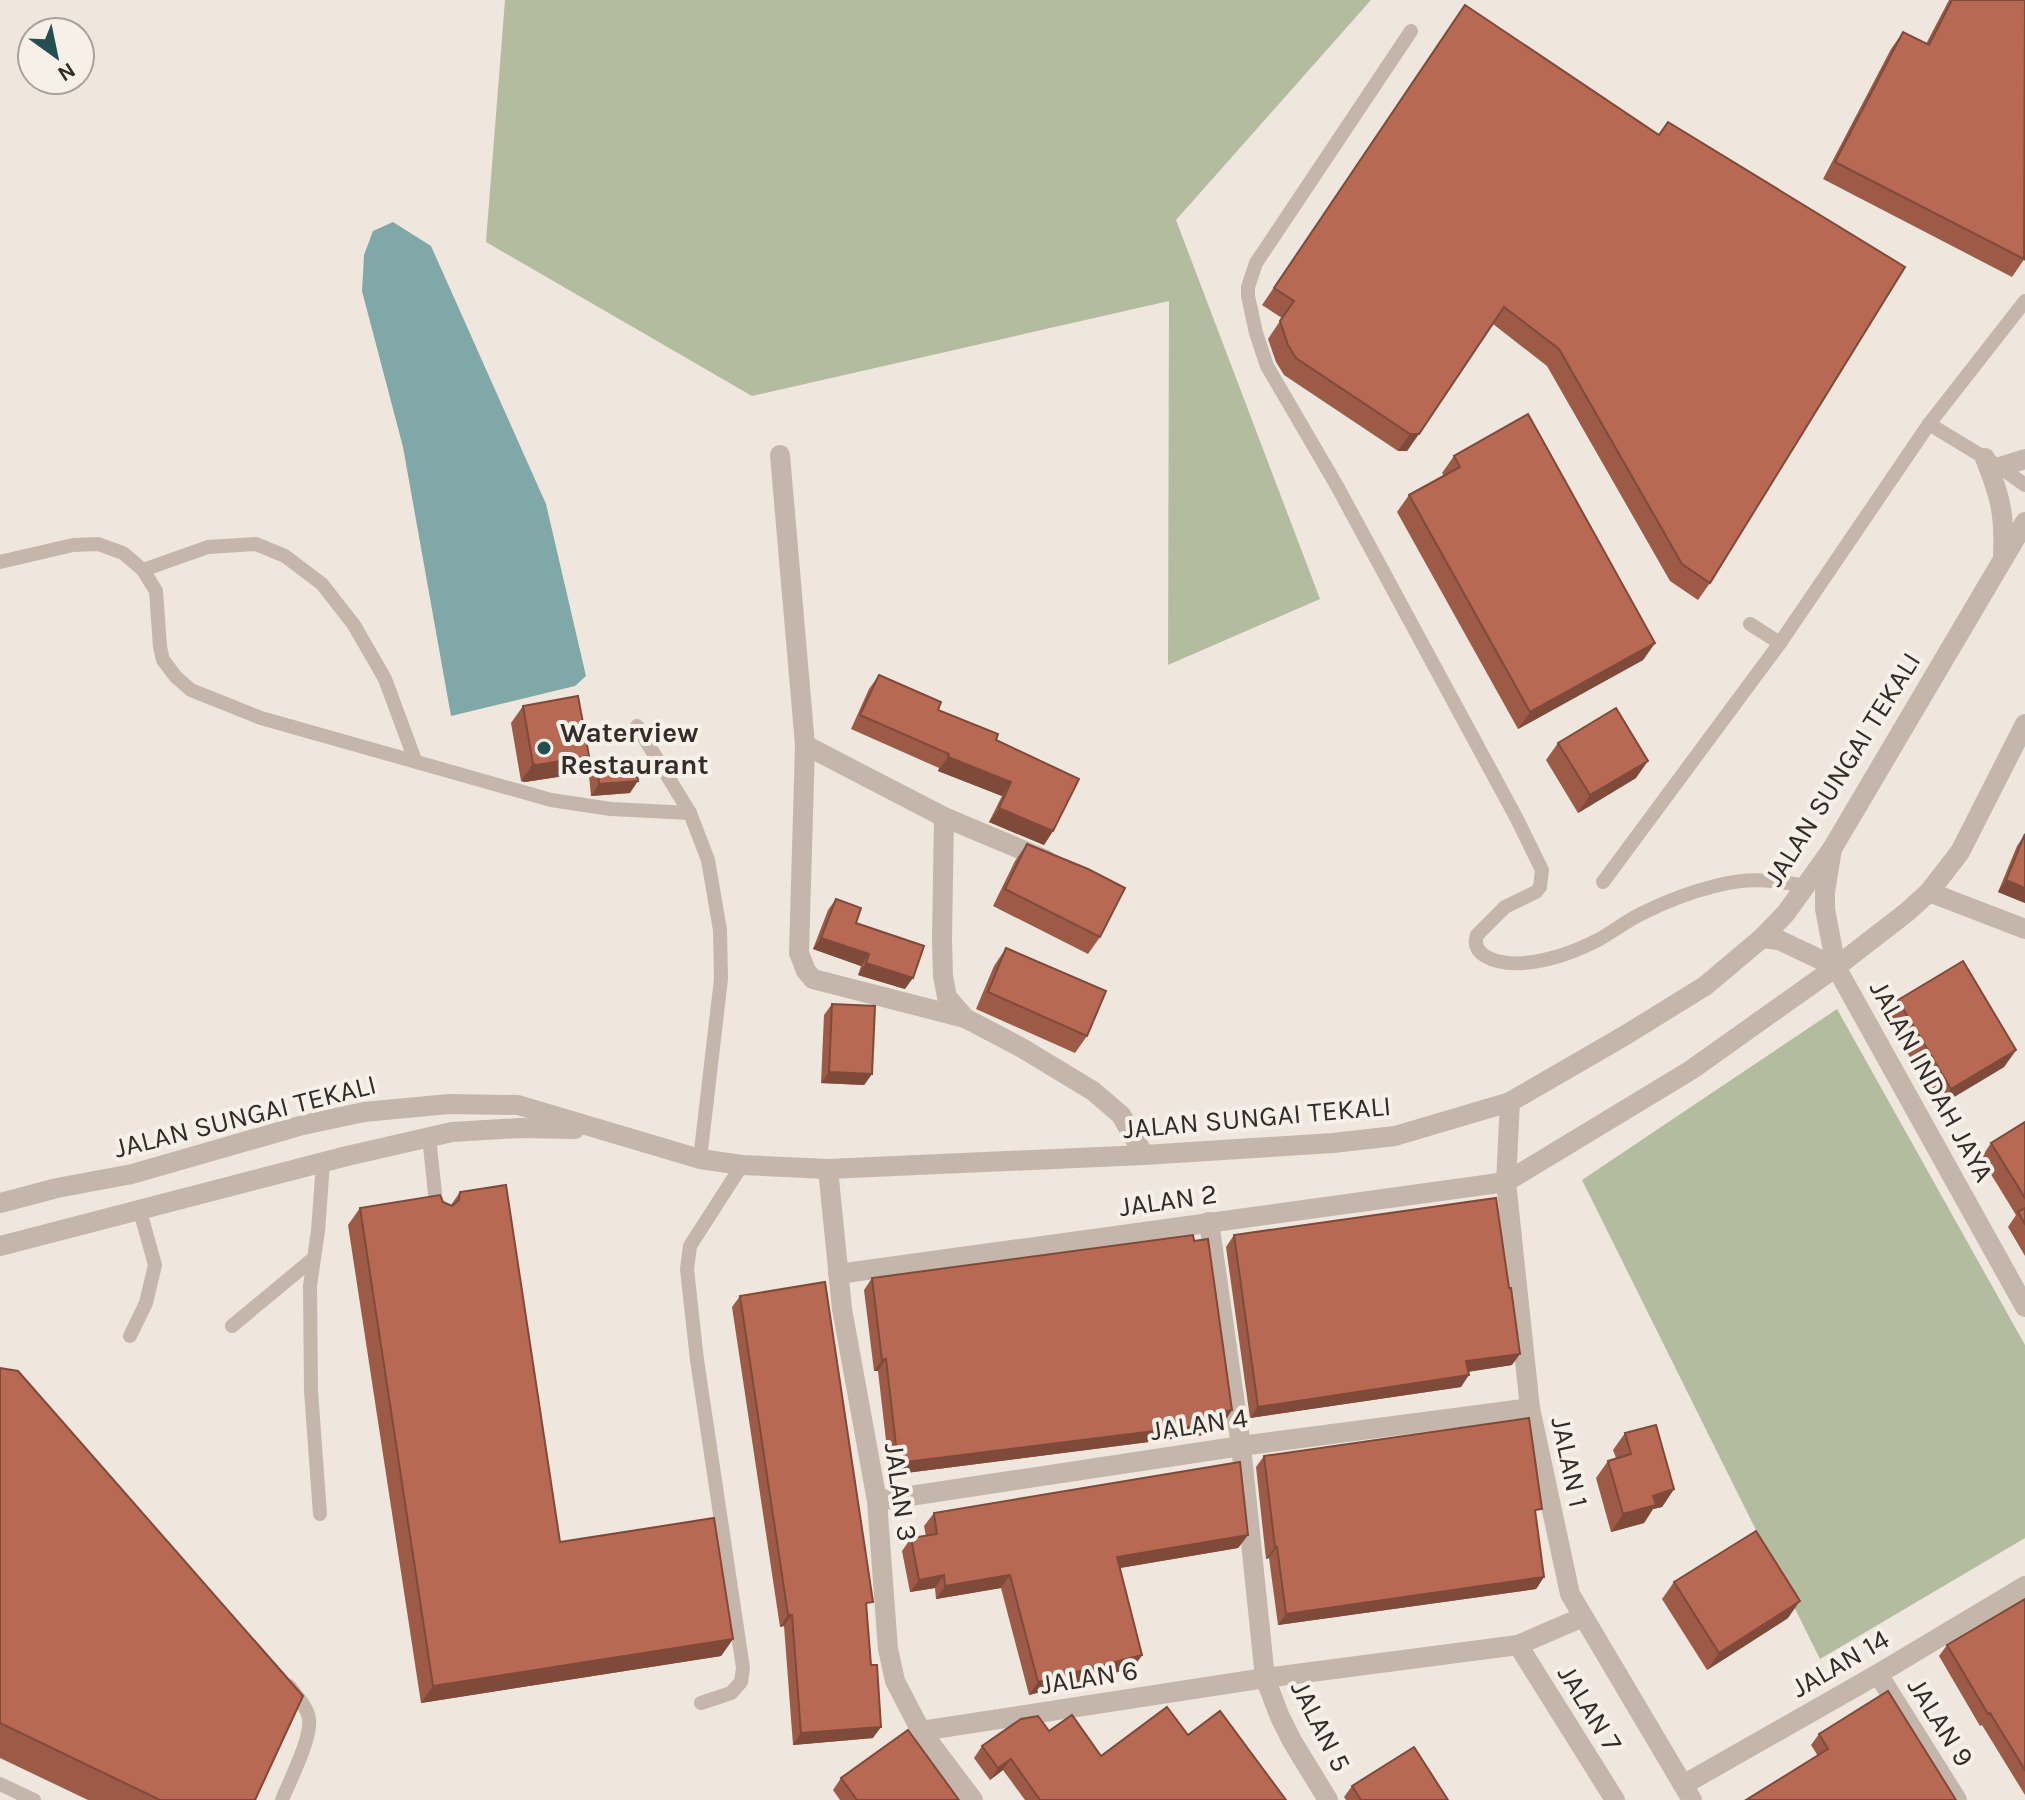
<svg xmlns="http://www.w3.org/2000/svg" width="2025" height="1800" font-family="Karla,sans-serif">
<style>
.green{fill:#b3bc9f}
.water{fill:#80a8a8}
.lines{fill:none;stroke-linecap:round;stroke-linejoin:round}
.service{stroke:#c5b6ab;stroke-width:14}
.minor{stroke:#c5b6ab;stroke-width:20}
.tertiary{stroke:#c5b6ab;stroke-width:20}
.wall{fill:#9d5a47}
.shaded-wall{fill:#804a3a}
.building{fill:#b76953;stroke:#804a3a;stroke-width:2}
.poi-dot{fill:#244f50;stroke:#f7f0e9;stroke-width:3}
.labels{text-anchor:middle;dominant-baseline:central;stroke-width:8;stroke-linejoin:round;paint-order:stroke}
.poi-label{font-size:28px;font-weight:bold;fill:#342c29;stroke:#f7f0e9;text-anchor:start}
.street-label{font-size:28px;fill:#342c29;stroke:#f7f0e9}
</style>
<rect width="100%" height="100%" fill="#efe6dd"/>
<g class="green">
<polygon points="505,0 1371,0 1176,220 1320,599 1168,665 1169,301 752,396 486,242"/>
<polygon points="1837,1009 2025,1345 2025,1538 1820,1659 1582,1180"/>
</g>
<polygon class="water" points="393,222 431,246 546,504 586,676 575,686 451,716 403,447 362,291 364,255 373,231"/>
<g class="lines">
<g class="service">
<path d="M1411,31L1256,263L1248,287V296L1256,333L1267,366L1337,486L1517,819L1542,870L1540,887L1536,892L1505,907L1477,935C1474,944 1477,951 1485,956C1516,974 1569,955 1598,940C1614,931 1629,919 1645,912C1667,901 1691,892 1715,886C1750,877 1771,880 1806,886"/>
<polyline points="1929,424 2000,467 2025,485"/>
<polyline points="0,562 73,545 98,544 123,553 143,570 156,591 160,647 163,660 176,677 191,690 261,718 551,800 611,809 690,813"/>
<polyline points="143,570 208,547 256,544 285,556 322,584 354,625 385,679 415,760"/>
<polyline points="1750,624 1780,643"/>
<polyline points="637,726 690,813 708,860 720,930 721,979 700,1159"/>
<polyline points="1603,882 1780,643 1929,424 2025,301"/>
<polyline points="429,1137 437,1212"/>
<polyline points="232,1326 314,1258"/>
<polyline points="130,1336 146,1303 155,1265 140,1211"/>
<polyline points="320,1514 311,1391 310,1286 318,1231 323,1163"/>
<polyline points="701,1703 731,1693 741,1682 743,1668 697,1360 687,1269 690,1246 742,1165"/>
<polyline points="0,1784 34,1800"/>
<path d="M282,1800C289,1782 312,1738 309,1719C308,1708 296,1695 289,1686"/>
</g>
<g class="minor">
<polyline points="780,455 805,745 944,817 1046,860"/>
<polyline points="805,745 799,953 806,971 813,979 965,1018"/>
<polyline points="944,817 942,940 943,976 947,997 965,1018 1022,1048 1093,1091 1121,1115 1144,1155"/>
<polyline points="1929,892 2025,929"/>
<polyline points="1762,938 1779,940 1836,967 1825,909 1825,892 1832,849"/>
<polyline points="1836,967 2025,1307"/>
<polyline points="1510,1102 1506,1182 1530,1408 1570,1594 1692,1800"/>
<polyline points="828,1169 842,1309 877,1501 888,1649 895,1681 921,1731 973,1800"/>
<polyline points="1209,1222 1241,1446 1265,1678 1280,1717 1292,1741 1328,1800"/>
<polyline points="838,1274 1506,1182 1691,1070 1836,967 1907,912 1929,892 1960,852 2025,724"/>
<polyline points="877,1501 1241,1446 1530,1408"/>
<polyline points="1518,1645 1615,1800"/>
<polyline points="1878,1674 1957,1800"/>
<polyline points="921,1731 1265,1678 1518,1645 1583,1617"/>
<polyline points="1683,1785 1878,1674 2025,1586"/>
</g>
<g class="tertiary">
<path d="M1985,458C2000,496 2005,514 2003,555"/>
<polyline points="2000,467 2025,459"/>
<polyline points="0,1203 57,1188 132,1174 303,1125 364,1112 449,1104 518,1105 700,1159 742,1165 828,1169 1144,1155 1333,1143 1395,1136 1510,1102 1624,1036 1705,986 1762,938 1786,913 1832,849 2025,522"/>
<polyline points="0,1246 347,1156 452,1132 520,1128 575,1129"/>
</g>
</g>
<g class="wall">
<polygon points="1949,0 2025,0 2025,258 2012,277 1823,179 1891,49 1903,32 1926,44"/>
<polygon points="1465,5 1710,583 1698,600 1670,581 1547,366 1493,324 1407,451 1398,451 1284,375 1276,362 1268,339 1282,318 1262,305"/>
<polygon points="1454,456 1655,643 1643,660 1518,729 1397,512 1409,495 1444,476 1442,473"/>
<polygon points="879,675 938,710 996,740 1053,831 1044,845 989,822 1002,796 938,771 939,768 851,729 869,689"/>
<polygon points="523,706 577,774 525,782 521,781 511,723"/>
<polygon points="1558,743 1636,778 1578,813 1546,760"/>
<polygon points="597,764 630,793 591,796 589,775"/>
<polygon points="2025,834 2025,903 1998,892 2017,846"/>
<polygon points="1027,844 1100,937 1088,954 993,906 1015,861"/>
<polygon points="836,899 856,923 905,989 858,975 861,966 813,949 828,910"/>
<polygon points="1006,948 1087,1036 1075,1053 976,1009 994,966"/>
<polygon points="1898,1000 2016,1050 2004,1067 1939,1106 1886,1017"/>
<polygon points="832,1004 872,1074 864,1085 821,1083 824,1015"/>
<polygon points="2025,1122 2025,1256 2008,1227 2016,1215 1981,1158 1991,1143"/>
<polygon points="460,1192 560,1542 733,1639 721,1656 421,1703 348,1225 360,1208 443,1202 451,1205"/>
<polygon points="1234,1235 1512,1365 1468,1372 1461,1387 1250,1418 1226,1247"/>
<polygon points="872,1278 1232,1410 1224,1422 1219,1423 1211,1434 890,1475 878,1371 874,1371 864,1290"/>
<polygon points="740,1296 867,1610 873,1738 793,1745 784,1626 780,1627 732,1307"/>
<polygon points="0,1368 255,1800 88,1800 0,1758"/>
<polygon points="1625,1433 1674,1489 1662,1507 1653,1509 1644,1523 1611,1532 1596,1478 1608,1461 1616,1458 1613,1450"/>
<polygon points="1264,1456 1536,1518 1544,1577 1536,1589 1278,1625 1269,1558 1266,1559 1256,1467"/>
<polygon points="934,1513 1248,1535 1238,1548 1120,1568 1142,1655 1133,1668 1029,1695 1001,1588 936,1599 935,1588 910,1592 902,1551 911,1538 926,1536 924,1526"/>
<polygon points="1674,1582 1788,1618 1707,1670 1662,1599"/>
<polygon points="2025,1599 2025,1795 1982,1725 1980,1726 1939,1656 1947,1645"/>
<polygon points="1049,1731 1101,1756 1188,1735 1286,1800 1025,1800 1003,1770 990,1780 974,1758 982,1746"/>
<polygon points="1819,1734 1956,1800 1818,1756 1811,1745"/>
<polygon points="841,1778 959,1800 840,1800 833,1790"/>
<polygon points="1352,1786 1448,1800 1346,1800 1344,1797"/>
</g>
<g class="shaded-wall">
<polygon points="1410,434 1419,434 1407,451 1398,451"/>
<polygon points="1655,643 1643,660 1518,729 1530,712"/>
<polygon points="589,756 577,774 525,782 521,781 533,764"/>
<polygon points="948,757 1011,782 1002,796 938,771"/>
<polygon points="1648,761 1636,778 1578,813 1590,795"/>
<polygon points="638,781 630,793 591,796 599,784"/>
<polygon points="999,808 1053,831 1044,845 989,822"/>
<polygon points="2006,880 2025,888 2025,903 1998,892"/>
<polygon points="821,938 869,954 861,966 813,949"/>
<polygon points="866,963 913,978 905,989 858,975"/>
<polygon points="2016,1050 2004,1067 1939,1106 1951,1089"/>
<polygon points="829,1072 872,1074 864,1085 821,1083"/>
<polygon points="1520,1354 1512,1365 1458,1373 1466,1361"/>
<polygon points="886,1359 878,1371 874,1371 882,1360"/>
<polygon points="1469,1375 1461,1387 1250,1418 1258,1407"/>
<polygon points="1232,1410 1224,1422 1219,1423 1211,1434 890,1475 898,1463"/>
<polygon points="1674,1489 1662,1507 1653,1509 1644,1523 1611,1532 1623,1514 1653,1496"/>
<polygon points="1248,1535 1238,1548 1108,1570 1117,1557"/>
<polygon points="1275,1547 1277,1547 1269,1558 1266,1559"/>
<polygon points="944,1575 935,1588 910,1592 919,1580"/>
<polygon points="1010,1575 1001,1588 936,1599 945,1586"/>
<polygon points="1544,1577 1536,1589 1278,1625 1286,1614"/>
<polygon points="1800,1601 1788,1618 1707,1670 1719,1653"/>
<polygon points="788,1615 792,1615 784,1626 780,1627"/>
<polygon points="733,1639 721,1656 421,1703 433,1686"/>
<polygon points="1142,1655 1133,1668 1029,1695 1038,1682"/>
<polygon points="881,1727 873,1738 793,1745 801,1733"/>
<polygon points="1011,1759 1003,1770 990,1780 998,1768"/>
</g>
<g class="building">
<polygon points="1952,0 2025,0 2024,259 1835,162 1903,32 1929,45"/>
<polygon points="1465,5 1659,135 1668,122 1905,267 1710,583 1682,564 1559,349 1504,307 1419,434 1410,434 1296,358 1288,345 1280,321 1294,301 1274,288"/>
<polygon points="1528,414 1655,643 1530,712 1409,495 1460,467 1454,456"/>
<polygon points="879,675 941,702 938,710 998,734 996,740 1079,779 1053,831 999,808 1011,782 948,757 949,754 860,715"/>
<polygon points="578,696 589,756 537,765 533,764 523,706"/>
<polygon points="1616,708 1648,761 1590,795 1558,743"/>
<polygon points="636,759 638,781 599,784 597,764"/>
<polygon points="2025,834 2025,888 2006,880"/>
<polygon points="1027,844 1088,869 1125,888 1100,937 1005,889"/>
<polygon points="836,899 861,908 856,923 924,946 913,978 866,963 869,954 821,938"/>
<polygon points="1006,948 1106,991 1087,1036 988,992"/>
<polygon points="1963,961 2016,1050 1951,1089 1898,1000"/>
<polygon points="832,1004 875,1006 872,1074 829,1072"/>
<polygon points="2025,1122 2025,1198 1991,1143"/>
<polygon points="506,1185 560,1542 714,1518 733,1639 433,1686 360,1208 440,1195 443,1202 452,1206 459,1200 460,1192"/>
<polygon points="1496,1198 1509,1288 1511,1288 1520,1354 1466,1361 1469,1375 1258,1407 1234,1235"/>
<polygon points="2025,1208 2025,1224 2018,1212"/>
<polygon points="1193,1235 1194,1241 1208,1239 1232,1410 1218,1413 1219,1423 898,1463 886,1359 882,1360 872,1278"/>
<polygon points="825,1282 873,1602 866,1603 871,1665 877,1665 881,1727 801,1733 792,1615 788,1615 740,1296"/>
<polygon points="0,1368 18,1371 303,1696 255,1800 160,1800 0,1723"/>
<polygon points="1529,1418 1542,1509 1535,1510 1544,1577 1286,1614 1277,1547 1275,1547 1264,1456"/>
<polygon points="1656,1425 1674,1489 1653,1496 1656,1505 1623,1514 1608,1461 1631,1454 1625,1433"/>
<polygon points="1240,1462 1248,1535 1117,1557 1142,1655 1038,1682 1010,1575 945,1586 944,1575 919,1580 911,1538 937,1534 934,1513"/>
<polygon points="1756,1531 1800,1601 1719,1653 1674,1582"/>
<polygon points="2025,1599 2025,1770 1990,1713 1988,1714 1947,1645"/>
<polygon points="1888,1691 1956,1800 1746,1800 1828,1749 1819,1734"/>
<polygon points="1167,1707 1188,1735 1220,1711 1286,1800 1040,1800 1011,1759 998,1768 982,1746 1021,1719 1038,1716 1049,1731 1072,1715 1101,1756"/>
<polygon points="908,1730 959,1800 857,1800 841,1778"/>
<polygon points="1414,1747 1448,1800 1361,1800 1352,1786"/>
</g>
<circle class="poi-dot" cx="544" cy="748" r="8"/>
<g class="labels">
<g class="poi-label">
<text x="560" y="732">Waterview<tspan x="560" dy="32">Restaurant</tspan></text>
</g>
<g class="street-label">
<text transform="translate(1842 769) rotate(-58)">JALAN SUNGAI TEKALI</text>
<text transform="translate(1932 1081) rotate(61)">JALAN INDAH JAYA</text>
<text transform="translate(245 1116) rotate(-14)">JALAN SUNGAI TEKALI</text>
<text transform="translate(1257 1117) rotate(-5)">JALAN SUNGAI TEKALI</text>
<text transform="translate(1168 1200) rotate(-8)">JALAN 2</text>
<text transform="translate(1199 1424) rotate(-8)">JALAN 4</text>
<text transform="translate(1570 1462) rotate(78)">JALAN 1</text>
<text transform="translate(901 1492) rotate(82)">JALAN 3</text>
<text transform="translate(1840 1663) rotate(-30)">JALAN 14</text>
<text transform="translate(1089 1677) rotate(-9)">JALAN 6</text>
<text transform="translate(1590 1708) rotate(58)">JALAN 7</text>
<text transform="translate(1941 1722) rotate(58)">JALAN 9</text>
<text transform="translate(1321 1726) rotate(63)">JALAN 5</text>
</g>
</g>
<g transform="translate(56 56) rotate(147)"><circle r="38" fill="#f7f0e9" stroke="#a9a29c" stroke-width="2"/>
<path d="M0-6L14 30L0 20L-14 30Z" fill="#244f50"/>
<text y="-12" font-size="22" font-weight="bold" text-anchor="middle" fill="#342c29">N</text>
</g>
</svg>
